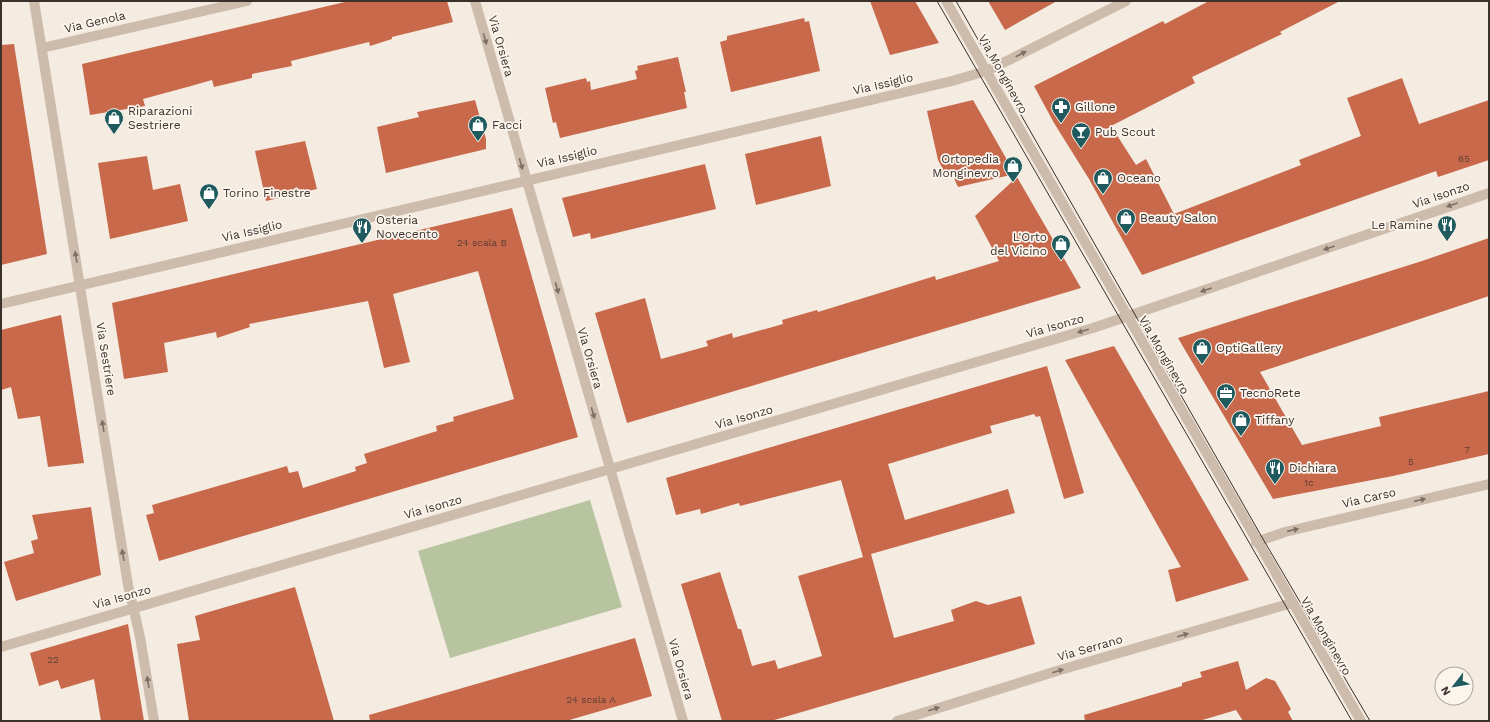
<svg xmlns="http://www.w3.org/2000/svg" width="1490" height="722" font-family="'Work Sans',sans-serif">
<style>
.green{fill:#b8c4a0}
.building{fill:#c8694b}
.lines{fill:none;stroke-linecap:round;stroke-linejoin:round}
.minor{stroke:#cdbbac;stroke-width:10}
.tertiary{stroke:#cdbbac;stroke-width:10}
.tram{stroke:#3b302b;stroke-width:1}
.oneway{fill:#7d6f65}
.labels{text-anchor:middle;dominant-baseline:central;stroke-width:3.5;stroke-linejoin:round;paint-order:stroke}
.number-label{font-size:10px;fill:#5e3e33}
.street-label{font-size:12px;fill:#3b302b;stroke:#fbf5ee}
.poi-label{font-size:12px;fill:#3b302b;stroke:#fbf5ee;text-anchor:start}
</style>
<rect width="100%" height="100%" fill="#f4ebe1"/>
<polygon class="green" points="590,500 622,607 450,658 418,551"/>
<g class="building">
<polygon points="349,1 447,1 453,22 392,37 392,39 370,46 369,42 291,61 292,66 252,74 252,78 214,87 212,80 191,86 143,99 145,106 90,115 82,64"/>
<polygon points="870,1 915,1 939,43 890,55"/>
<polygon points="988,1 1057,1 1005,30"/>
<polygon points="1209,1 1340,1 1280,32 1282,34 1192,77 1195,83 1111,126 1136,165 1146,159 1174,214 1301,165 1299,160 1361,136 1347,98 1402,78 1419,124 1489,100 1489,160 1438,177 1436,171 1142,275 1089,179 1054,123 1034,86 1163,21 1165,24"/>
<polygon points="804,18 805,22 809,21 820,71 731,92 720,42 727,40 727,36"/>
<polygon points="14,44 47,254 1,265 1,45"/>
<polygon points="678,57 686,92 684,92 687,108 560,138 556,122 553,123 545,88 586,78 587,82 590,81 591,90 637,79 635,71 638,70 637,66"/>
<polygon points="475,100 486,139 486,149 386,173 377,127 419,117 417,112"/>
<polygon points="973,100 1015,174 958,187 952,174 947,177 938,160 927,111"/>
<polygon points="821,136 831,186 756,205 745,154"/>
<polygon points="305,141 317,189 266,201 255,151"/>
<polygon points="147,156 153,190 180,184 188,221 110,239 98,163"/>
<polygon points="705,164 716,209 591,239 590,233 573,237 562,198"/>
<polygon points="1017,177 1081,288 627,423 595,313 645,298 661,359 708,346 706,341 732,333 733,338 783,324 782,320 817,310 818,312 935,276 936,280 999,261 975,216"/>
<polygon points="512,208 578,437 159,561 146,515 154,513 152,505 287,466 289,473 298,471 303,488 356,471 355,467 367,463 364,454 437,431 436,426 454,421 453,417 514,399 478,271 393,294 410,362 384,368 368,301 249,324 250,327 217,338 216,332 164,343 168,372 124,379 112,303"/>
<polygon points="1489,238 1489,296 1260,372 1302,445 1381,426 1379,417 1489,391 1489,454 1393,476 1273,499 1178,338 1422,261"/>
<polygon points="61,315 84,463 48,467 40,416 18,419 11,387 1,390 1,330"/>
<polygon points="1114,346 1249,580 1176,602 1168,570 1181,567 1065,360"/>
<polygon points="1047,366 1084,493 1064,499 1040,416 1036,417 1034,414 990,426 992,433 888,464 905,520 1008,489 1015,513 871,554 894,638 954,621 951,610 976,601 988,605 1021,596 1035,644 771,721 722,721 681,584 720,572 738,629 741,629 752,666 775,660 778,669 822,656 798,576 863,557 841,480 740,506 739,503 701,514 700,509 676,515 666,478"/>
<polygon points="91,507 101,575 16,601 4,562 34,553 31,541 38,539 32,515"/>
<polygon points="295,587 334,721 189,721 177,644 200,640 195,616"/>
<polygon points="128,624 144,721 101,721 94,679 61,689 58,680 39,686 30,653"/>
<polygon points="635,638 652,696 566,721 370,721 369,715"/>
<polygon points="1238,661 1246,690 1266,678 1275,681 1291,709 1288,712 1293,721 1243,721 1236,710 1199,721 1085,721 1084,715 1182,686 1182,683 1202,677 1200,672"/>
</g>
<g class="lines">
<g class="minor">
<polyline points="34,1 128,585 140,637 154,721"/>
<polyline points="475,1 683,721"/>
<polyline points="42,48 247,1"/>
<polyline points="1,304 952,81 986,71 1009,60 1126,1"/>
<polyline points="1256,542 1285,532 1489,484"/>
<polyline points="1,647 1093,328 1489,193"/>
<polyline points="897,721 1060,670 1292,603"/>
</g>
<polyline class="tertiary" points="946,1 1361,721"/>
<g class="tram">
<polyline points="937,1 1352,721"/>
<polyline points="956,1 1263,539 1370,721"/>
</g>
</g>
<defs><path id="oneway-solid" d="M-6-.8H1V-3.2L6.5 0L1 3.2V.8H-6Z"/></defs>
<g class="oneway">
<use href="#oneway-solid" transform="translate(485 39) rotate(74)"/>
<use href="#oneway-solid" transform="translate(1021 54) rotate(-27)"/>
<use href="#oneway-solid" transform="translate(521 164) rotate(74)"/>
<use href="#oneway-solid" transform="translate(1452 205) rotate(161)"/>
<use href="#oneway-solid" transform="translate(1329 248) rotate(161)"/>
<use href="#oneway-solid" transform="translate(76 257) rotate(-100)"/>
<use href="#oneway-solid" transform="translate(557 288) rotate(74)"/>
<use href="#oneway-solid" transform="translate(1206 290) rotate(161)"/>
<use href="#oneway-solid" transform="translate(1083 331) rotate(164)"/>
<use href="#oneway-solid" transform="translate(593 413) rotate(74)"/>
<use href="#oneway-solid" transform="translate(103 426) rotate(-99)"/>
<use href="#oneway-solid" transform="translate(1420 500) rotate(-13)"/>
<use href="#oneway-solid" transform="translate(1293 530) rotate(-13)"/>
<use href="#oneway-solid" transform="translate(123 555) rotate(-99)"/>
<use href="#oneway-solid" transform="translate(1183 635) rotate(-16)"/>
<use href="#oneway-solid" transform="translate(1058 671) rotate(-17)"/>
<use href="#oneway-solid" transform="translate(148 682) rotate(-99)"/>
<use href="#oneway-solid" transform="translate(934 709) rotate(-17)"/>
</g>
<defs>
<symbol id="pharmacy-pin" viewBox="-11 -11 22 30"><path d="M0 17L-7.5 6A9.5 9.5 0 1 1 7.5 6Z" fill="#1f5a5e" stroke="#fbf5ee"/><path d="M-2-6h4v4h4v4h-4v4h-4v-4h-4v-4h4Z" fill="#fff"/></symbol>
<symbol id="shop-pin" viewBox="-11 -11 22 30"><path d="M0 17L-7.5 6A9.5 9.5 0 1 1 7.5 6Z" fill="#1f5a5e" stroke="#fbf5ee"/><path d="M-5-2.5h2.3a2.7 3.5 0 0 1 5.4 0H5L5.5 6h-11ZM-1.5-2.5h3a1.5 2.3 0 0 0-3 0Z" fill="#fff"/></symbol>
<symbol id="bar-pin" viewBox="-11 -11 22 30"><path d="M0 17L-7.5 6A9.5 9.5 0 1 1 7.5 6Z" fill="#1f5a5e" stroke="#fbf5ee"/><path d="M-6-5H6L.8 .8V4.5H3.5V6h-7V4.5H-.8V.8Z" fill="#fff"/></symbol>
<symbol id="restaurant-pin" viewBox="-11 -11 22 30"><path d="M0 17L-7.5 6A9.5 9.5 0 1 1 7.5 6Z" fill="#1f5a5e" stroke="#fbf5ee"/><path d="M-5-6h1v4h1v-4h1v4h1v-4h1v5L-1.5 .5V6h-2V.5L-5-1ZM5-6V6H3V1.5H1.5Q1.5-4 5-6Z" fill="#fff"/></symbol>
<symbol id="office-pin" viewBox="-11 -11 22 30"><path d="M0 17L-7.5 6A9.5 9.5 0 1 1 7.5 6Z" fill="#1f5a5e" stroke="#fbf5ee"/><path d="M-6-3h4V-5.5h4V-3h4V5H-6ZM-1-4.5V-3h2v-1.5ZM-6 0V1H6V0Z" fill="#fff"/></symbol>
</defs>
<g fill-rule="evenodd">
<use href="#pharmacy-pin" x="1050" y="96" width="22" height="30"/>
<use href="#shop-pin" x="103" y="107" width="22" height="30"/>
<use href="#shop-pin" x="467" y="114" width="22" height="30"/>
<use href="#bar-pin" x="1070" y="121" width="22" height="30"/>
<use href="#shop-pin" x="1002" y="155" width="22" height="30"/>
<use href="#shop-pin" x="1092" y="167" width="22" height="30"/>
<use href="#shop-pin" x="198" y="182" width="22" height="30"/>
<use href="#shop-pin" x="1115" y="207" width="22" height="30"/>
<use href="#restaurant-pin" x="1436" y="214" width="22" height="30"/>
<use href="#restaurant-pin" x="351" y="216" width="22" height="30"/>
<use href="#shop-pin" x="1050" y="233" width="22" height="30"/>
<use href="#shop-pin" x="1191" y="337" width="22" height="30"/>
<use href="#office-pin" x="1215" y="382" width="22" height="30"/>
<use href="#shop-pin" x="1230" y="409" width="22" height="30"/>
<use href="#restaurant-pin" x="1264" y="457" width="22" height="30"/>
</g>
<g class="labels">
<g class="number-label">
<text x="1464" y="158">65</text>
<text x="482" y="242">24 scala B</text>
<text x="1467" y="449">7</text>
<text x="1411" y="461">5</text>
<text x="1309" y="482">1c</text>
<text x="53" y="659">22</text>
<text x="591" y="699">24 scala A</text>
</g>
<g class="street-label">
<text transform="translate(95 22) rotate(-13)">Via Genola</text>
<text transform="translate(501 46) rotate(74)">Via Orsiera</text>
<text transform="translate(1003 74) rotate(61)">Via Monginevro</text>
<text transform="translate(883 84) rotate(-13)">Via Issiglio</text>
<text transform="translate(567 157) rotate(-13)">Via Issiglio</text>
<text transform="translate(1441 195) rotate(-19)">Via Isonzo</text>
<text transform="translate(252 231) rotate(-13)">Via Issiglio</text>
<text transform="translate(1055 326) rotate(-16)">Via Isonzo</text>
<text transform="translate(1164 355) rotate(60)">Via Monginevro</text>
<text transform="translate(590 358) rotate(74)">Via Orsiera</text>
<text transform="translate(106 359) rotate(81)">Via Sestriere</text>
<text transform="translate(744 417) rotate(-16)">Via Isonzo</text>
<text transform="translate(1369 498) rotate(-13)">Via Carso</text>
<text transform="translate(433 507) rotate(-16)">Via Isonzo</text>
<text transform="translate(122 597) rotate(-16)">Via Isonzo</text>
<text transform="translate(1326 636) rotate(60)">Via Monginevro</text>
<text transform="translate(1090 648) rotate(-16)">Via Serrano</text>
<text transform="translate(681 669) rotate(74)">Via Orsiera</text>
</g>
<g class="poi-label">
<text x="1075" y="107">Gillone</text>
<text x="128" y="111">Riparazioni<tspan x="128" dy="14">Sestriere</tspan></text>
<text x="492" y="125">Facci</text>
<text x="1095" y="132">Pub Scout</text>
<text x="999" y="159" text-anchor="end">Ortopedia<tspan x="999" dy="14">Monginevro</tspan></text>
<text x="1117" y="178">Oceano</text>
<text x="223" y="193">Torino Finestre</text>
<text x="1140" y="218">Beauty Salon</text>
<text x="376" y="220">Osteria<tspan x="376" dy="14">Novecento</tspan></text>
<text x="1433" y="225" text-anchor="end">Le Ramine</text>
<text x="1047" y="237" text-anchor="end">L'Orto<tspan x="1047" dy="14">del Vicino</tspan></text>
<text x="1216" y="348">OptiGallery</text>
<text x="1240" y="393">TecnoRete</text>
<text x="1255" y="420">Tiffany</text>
<text x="1289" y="468">Dichiara</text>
</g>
</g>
<rect width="1490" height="722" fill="none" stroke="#3b302b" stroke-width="4"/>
<g transform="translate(1454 686) rotate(239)"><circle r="19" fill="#fbf5ee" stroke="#aea6a0"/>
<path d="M0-3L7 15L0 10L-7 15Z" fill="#1f5a5e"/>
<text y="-6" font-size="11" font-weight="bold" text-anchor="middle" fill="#3b302b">N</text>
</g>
</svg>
